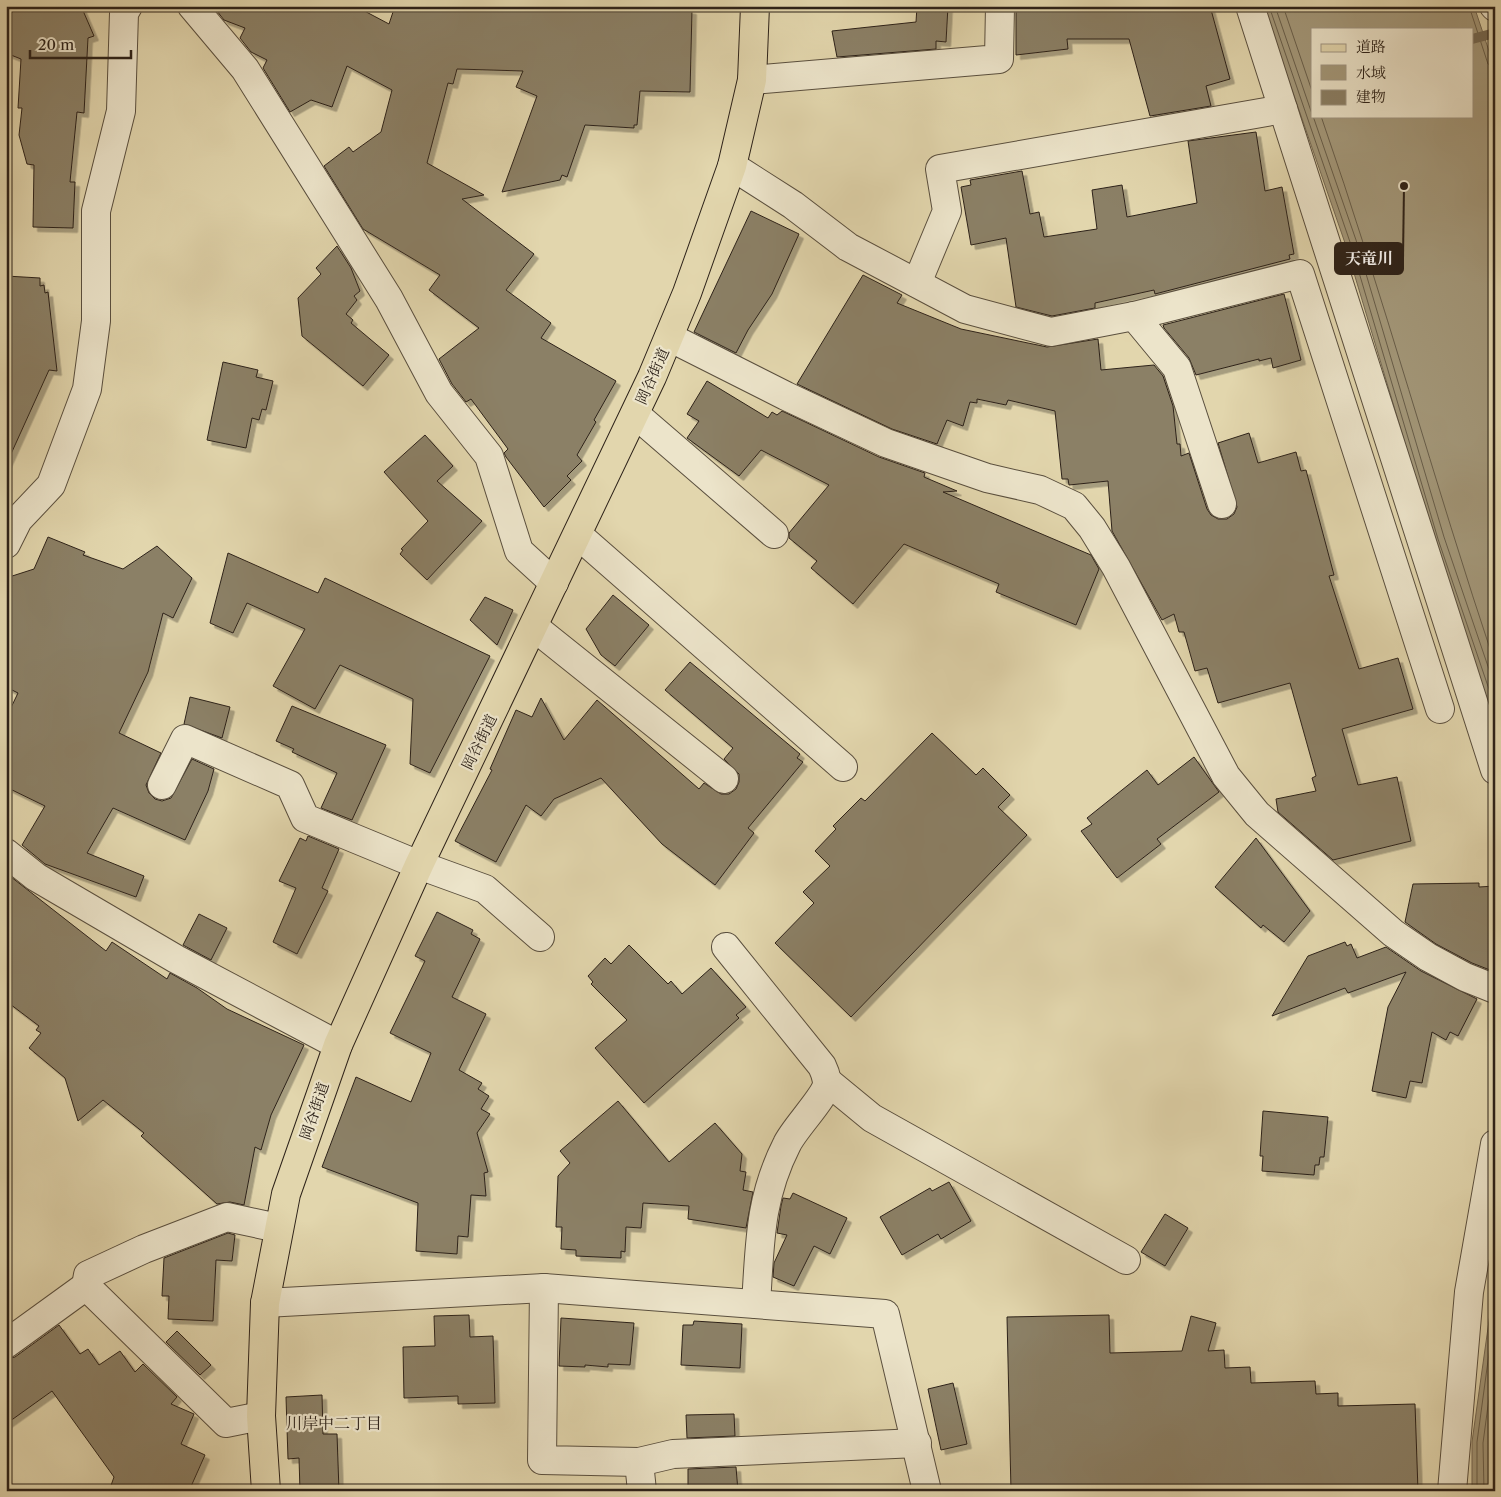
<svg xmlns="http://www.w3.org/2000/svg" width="1501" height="1497" font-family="'Libre Caslon Text','Noto Serif JP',serif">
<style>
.water{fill:#a4997b;stroke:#746954;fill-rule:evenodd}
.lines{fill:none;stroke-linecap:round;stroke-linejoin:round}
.shore{stroke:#685e4a;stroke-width:1}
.stream{stroke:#746954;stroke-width:10}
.building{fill:#8b8066;stroke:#2d2219;filter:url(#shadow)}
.minor-casing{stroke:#5a4f3e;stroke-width:30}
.major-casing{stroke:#2d2219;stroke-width:30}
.minor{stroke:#ece4ca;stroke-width:28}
.major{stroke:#e2d6ad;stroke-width:28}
.labels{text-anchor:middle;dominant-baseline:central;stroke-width:4.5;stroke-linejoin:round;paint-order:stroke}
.street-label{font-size:15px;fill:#2d2219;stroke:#ece4ca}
.neighbourhood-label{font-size:16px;fill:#2d2219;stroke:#ece4ca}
.leader{fill:none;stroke:#2d2219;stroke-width:2}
.callout-dot{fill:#2d2219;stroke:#ece4ca;stroke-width:2}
.callout{fill:#2d2219;stroke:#2d2219;stroke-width:2}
.callout-label{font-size:16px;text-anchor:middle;font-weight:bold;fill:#fff}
</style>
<defs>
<filter id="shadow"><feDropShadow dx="4.5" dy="4.5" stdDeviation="0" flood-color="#0004"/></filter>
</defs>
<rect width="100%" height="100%" fill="#e2d6ad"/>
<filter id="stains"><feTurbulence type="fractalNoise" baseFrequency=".004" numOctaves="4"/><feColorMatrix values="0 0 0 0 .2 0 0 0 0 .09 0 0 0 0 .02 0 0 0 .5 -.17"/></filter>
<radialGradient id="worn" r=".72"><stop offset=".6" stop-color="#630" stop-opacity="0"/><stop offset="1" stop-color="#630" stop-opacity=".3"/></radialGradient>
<g class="water">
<path d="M1263,6H1474L1495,69V723L1434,540L1345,243ZM1312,29H1472V116H1312Z"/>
<polygon points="1495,1278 1495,1491 1472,1491 1472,1442"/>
</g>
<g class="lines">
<g class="shore">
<polyline points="1269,6 1350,242 1438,539 1495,707"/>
<polyline points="1275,6 1312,114"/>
<polyline points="1283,6 1312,91"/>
<polyline points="1469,6 1488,64 1495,68"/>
<polyline points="1313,116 1356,240 1444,537 1495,687"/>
<path d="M1321,116C1384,297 1434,482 1495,664"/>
<polyline points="1477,1491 1477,1442 1495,1309"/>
<polyline points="1484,1491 1483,1443 1495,1353"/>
<polyline points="1491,1491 1491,1443 1495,1411"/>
</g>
<polyline class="stream" points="1472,39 1495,33"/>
</g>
<g class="building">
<polygon points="6,6 81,6 94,36 88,38 84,113 77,112 70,182 75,182 73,228 33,227 34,165 27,164 19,135 22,108 18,108 21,59 6,53"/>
<polygon points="213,6 355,6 389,24 395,6 658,6 692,10 690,92 640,91 637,125 634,125 634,128 585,125 567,177 562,175 560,180 502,192 537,96 516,87 523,71 457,69 453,84 448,83 427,163 484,195 462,199 534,254 506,290 551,323 541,338 616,381 594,420 596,422 577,455 582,461 567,476 571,480 544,507 506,457 504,453 508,449 471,399 466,402 452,384 439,359 479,328 429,290 440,275 363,229 324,166 349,147 353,152 381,132 392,90 347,66 332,107 311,100 290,112 263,68 267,60 251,52 240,38 245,28 224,20"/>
<polygon points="917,6 948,6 946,42 936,41 936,49 837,57 832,31 916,22"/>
<polygon points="1016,6 1210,6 1230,79 1206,86 1211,106 1150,116 1129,39 1067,39 1068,49 1016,55"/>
<polygon points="1256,132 1265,191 1282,187 1294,254 1289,255 1290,259 1155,294 1154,290 1095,303 1095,308 1052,316 1016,307 1006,238 971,245 961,187 971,185 970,180 1022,171 1030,214 1039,212 1044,237 1097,229 1092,190 1122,185 1127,217 1197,203 1188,141"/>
<polygon points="751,211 799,234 772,294 748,330 736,353 694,332"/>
<polygon points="337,246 351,268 360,291 354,296 357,300 346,314 353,320 351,323 389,355 363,386 302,336 298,298 321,274 316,268"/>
<polygon points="863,275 902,295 897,303 961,329 1047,347 1098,339 1101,370 1154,365 1163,376 1173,406 1177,444 1180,444 1181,456 1189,453 1207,509 1211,515 1218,519 1227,519 1234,514 1237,507 1218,443 1249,433 1258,463 1296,452 1301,471 1306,470 1334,575 1329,576 1359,669 1398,658 1413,709 1342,729 1358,785 1397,777 1411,841 1333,860 1278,812 1276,799 1316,791 1312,778 1316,776 1290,683 1218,703 1207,668 1195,671 1184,632 1179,632 1174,614 1162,620 1112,531 1108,481 1069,485 1068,479 1062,479 1055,411 1008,400 1006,405 977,399 977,403 970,402 963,426 947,420 937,444 892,429 797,384"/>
<polygon points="6,276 40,278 40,286 44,285 45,293 48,292 57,371 49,370 6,465"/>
<polygon points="1284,294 1301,360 1273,368 1271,358 1259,361 1259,359 1196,375 1189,358 1164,328 1163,325"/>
<polygon points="223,362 258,370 256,377 273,381 266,410 262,409 259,420 252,418 246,448 207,440"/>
<polygon points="707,381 768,418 772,412 777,415 782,411 879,457 925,473 924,477 957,491 943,492 1091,555 1099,569 1076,625 996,592 999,584 904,544 853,604 811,568 817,561 789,538 789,533 829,485 761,450 739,476 687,438 699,421 687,414"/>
<polygon points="425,435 453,466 437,481 482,521 427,580 400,554 403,550 401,549 428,521 384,472"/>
<polygon points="48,537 85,552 83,555 123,569 157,546 192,578 173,618 163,613 148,672 119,733 161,753 146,785 149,793 155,799 162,801 171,798 192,759 214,769 208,791 185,840 113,808 87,853 144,876 136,897 45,864 22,845 45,806 6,787 6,718 18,693 6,687 6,578 34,569"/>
<polygon points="228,553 318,593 325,578 490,656 430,773 410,764 413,699 340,665 315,709 273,686 305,629 247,603 233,633 210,623"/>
<polygon points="613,595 649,625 615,666 601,655 586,629"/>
<polygon points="485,597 513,610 497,645 470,620"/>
<polygon points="690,662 800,754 797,758 803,762 748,828 754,833 715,885 662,844 601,778 554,799 541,816 526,805 496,862 455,841 492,770 490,769 516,710 532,717 541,698 564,740 597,700 699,789 704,783 721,794 729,794 736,789 739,782 739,774 724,759 733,748 665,690"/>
<polygon points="190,697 230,707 222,738 184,724"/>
<polygon points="292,706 386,745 352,820 321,808 337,773 292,752 294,749 276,741"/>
<polygon points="932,733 976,775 983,768 1010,795 998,807 1027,835 851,1017 775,943 814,903 803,892 830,866 815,851 836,829 833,826 861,798 865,801"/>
<polygon points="1194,757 1219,792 1157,839 1161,844 1117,878 1081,831 1092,824 1087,818 1147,770 1158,785"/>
<polygon points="308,836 339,849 322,888 328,891 297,954 273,942 296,888 279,881 300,838 306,841"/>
<polygon points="1256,838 1310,911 1284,942 1263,925 1261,928 1215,887"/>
<polygon points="6,873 106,951 112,942 167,979 170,973 197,988 227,1009 304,1045 271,1115 261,1150 255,1147 244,1205 230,1202 217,1204 141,1136 144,1133 103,1100 78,1121 65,1078 29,1048 41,1033 36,1030 39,1026 6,1001"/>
<polygon points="1479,883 1479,887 1495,886 1495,972 1472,963 1436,944 1405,922 1413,884"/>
<polygon points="437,912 473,930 471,934 480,939 452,997 486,1014 459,1070 482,1083 478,1089 489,1096 481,1109 490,1114 477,1133 488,1172 484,1173 486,1196 471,1195 468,1237 458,1236 457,1254 416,1251 418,1203 322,1167 356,1077 411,1102 431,1053 390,1033 425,961 415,956"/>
<polygon points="199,914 227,928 211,960 183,945"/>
<polygon points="1345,942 1347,946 1351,944 1357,958 1386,947 1421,971 1477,999 1458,1036 1450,1032 1446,1040 1432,1032 1422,1083 1410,1081 1406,1098 1372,1091 1388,1007 1406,972 1348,993 1345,988 1272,1016 1308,956"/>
<polygon points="629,945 668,984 671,981 682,994 711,968 746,1007 736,1015 739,1018 644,1103 595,1048 627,1020 591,984 593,982 588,976 605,958 611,964"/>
<polygon points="618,1101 669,1162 715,1123 742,1154 740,1171 746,1172 743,1190 753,1192 746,1228 688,1219 689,1206 643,1203 641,1228 626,1227 625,1252 621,1251 621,1258 576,1256 576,1250 561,1249 562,1227 556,1227 558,1176 570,1163 560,1151"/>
<polygon points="1263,1111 1328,1117 1324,1157 1320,1157 1319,1165 1315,1165 1314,1175 1262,1171 1263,1156 1260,1156"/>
<polygon points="949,1182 971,1221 941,1239 938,1234 902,1255 880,1217 930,1188 932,1191"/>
<polygon points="793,1193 847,1218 830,1254 814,1246 794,1286 773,1277 774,1263 787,1235 777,1233 781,1206 783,1198 790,1199"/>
<polygon points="1165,1214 1188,1228 1165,1266 1141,1252"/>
<polygon points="228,1233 235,1235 232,1261 216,1260 213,1321 168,1319 169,1296 162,1296 164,1258"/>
<polygon points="469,1315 470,1337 493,1336 495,1403 458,1404 458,1396 404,1398 403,1347 435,1346 434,1316"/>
<polygon points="1109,1315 1110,1353 1182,1351 1191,1316 1216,1323 1208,1351 1224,1350 1225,1368 1250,1367 1251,1383 1315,1381 1316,1394 1338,1393 1338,1406 1415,1404 1418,1491 1011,1491 1007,1317"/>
<polygon points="561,1318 634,1323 630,1365 608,1364 608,1367 585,1365 585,1367 559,1366"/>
<polygon points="694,1321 742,1324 740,1368 681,1365 683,1325 693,1325"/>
<polygon points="59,1325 80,1354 88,1349 99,1365 120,1351 135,1372 143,1364 177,1397 171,1404 194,1414 181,1444 205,1455 189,1491 109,1491 114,1477 52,1391 6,1424 6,1359 15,1357"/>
<polygon points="177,1331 211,1365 200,1375 166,1342"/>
<polygon points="953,1383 967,1444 941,1450 928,1389"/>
<polygon points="322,1395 323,1434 337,1434 339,1491 300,1491 299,1458 288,1459 286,1397"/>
<polygon points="734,1414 735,1436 687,1438 686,1415"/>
<polygon points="736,1467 738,1491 688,1491 688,1469"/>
</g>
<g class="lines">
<defs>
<g id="minor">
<polyline points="192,6 245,69 389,299 439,393 489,456 519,551 554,583"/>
<polyline points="1250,6 1495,770"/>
<polyline points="1494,6 1495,7"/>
<polyline points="752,80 999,59 1000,6"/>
<polyline points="732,166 793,205 848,247 965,309 1051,332 1134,316 1300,274 1440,709"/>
<polyline points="917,283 947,211 940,169 1283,109"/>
<polyline points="1134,316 1177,368 1222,504"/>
<polyline points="669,337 786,396 886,443 987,478 1040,490 1074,506 1092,528 1116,567 1226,776 1257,814 1393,933 1428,957 1465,977 1495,989"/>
<polyline points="635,414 774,534"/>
<polyline points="578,535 843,767"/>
<polyline points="6,544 18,520 51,485 87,389 96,321 96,211 121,111 124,13 128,6"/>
<polyline points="534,627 724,779"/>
<polyline points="162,785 185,739 290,785 305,818 419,865 485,889 540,937"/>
<polyline points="6,853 36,877 176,959 338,1045"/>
<path d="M726,947L822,1066C824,1070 826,1076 827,1081C828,1095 795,1127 787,1144C759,1199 760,1244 756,1304"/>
<polyline points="827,1081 872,1118 1126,1260"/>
<polyline points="86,1286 88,1275 144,1249 227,1217 278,1228"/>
<polyline points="544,1288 542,1460 639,1462 642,1491"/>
<polyline points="265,1303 544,1288 885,1314 927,1491"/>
<polyline points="6,1344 86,1286 226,1423 261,1416"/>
<polyline points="639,1462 673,1454 917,1443"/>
<polyline points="1452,1491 1469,1292 1495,1144"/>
</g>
<polyline id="major" points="266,1491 261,1416 265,1303 286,1194 338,1045 419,865 652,377 687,293 732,166 752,80 755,6"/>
</defs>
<use href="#minor" class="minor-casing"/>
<use href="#major" class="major-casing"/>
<use href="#minor" class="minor"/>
<use href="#major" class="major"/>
</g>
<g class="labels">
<g class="street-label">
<text transform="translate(652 376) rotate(-66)">岡谷街道</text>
<text transform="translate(479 742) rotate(-64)">岡谷街道</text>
<text transform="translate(314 1111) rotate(-71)">岡谷街道</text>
</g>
<g class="neighbourhood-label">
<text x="334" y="1423">川岸中二丁目</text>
</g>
</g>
<path class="leader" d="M1404 186L1403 259"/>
<circle class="callout-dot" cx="1404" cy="186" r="5"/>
<rect class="callout" x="1335" y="243" width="68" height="31" rx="5"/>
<g class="callout-label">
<text x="1369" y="264">天竜川</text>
</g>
<rect width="1501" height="1497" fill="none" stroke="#e2d6ad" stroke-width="25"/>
<rect x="8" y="8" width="1486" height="1482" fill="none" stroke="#2d2219" stroke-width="2.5"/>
<rect x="12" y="12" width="1476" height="1472" fill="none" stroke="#2d2219"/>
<rect x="1311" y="28" width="162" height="90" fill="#ece4ca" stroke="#a09683"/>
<rect x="1321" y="44" width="25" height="8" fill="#e2d6ad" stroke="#a09683"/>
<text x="1356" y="52" font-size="15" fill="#2d2219">道路</text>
<rect x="1321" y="65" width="25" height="15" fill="#a4997b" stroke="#a09683"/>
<text x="1356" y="78" font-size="15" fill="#2d2219">水域</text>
<rect x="1321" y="90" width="25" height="15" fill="#8b8066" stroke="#a09683"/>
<text x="1356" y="102" font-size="15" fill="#2d2219">建物</text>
<path d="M30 50v8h101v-8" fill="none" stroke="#2d2219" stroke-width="2.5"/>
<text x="38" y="50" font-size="15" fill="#2d2219" stroke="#ece4ca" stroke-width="4" paint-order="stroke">20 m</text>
<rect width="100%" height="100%" filter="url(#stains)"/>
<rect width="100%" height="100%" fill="url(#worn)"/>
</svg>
